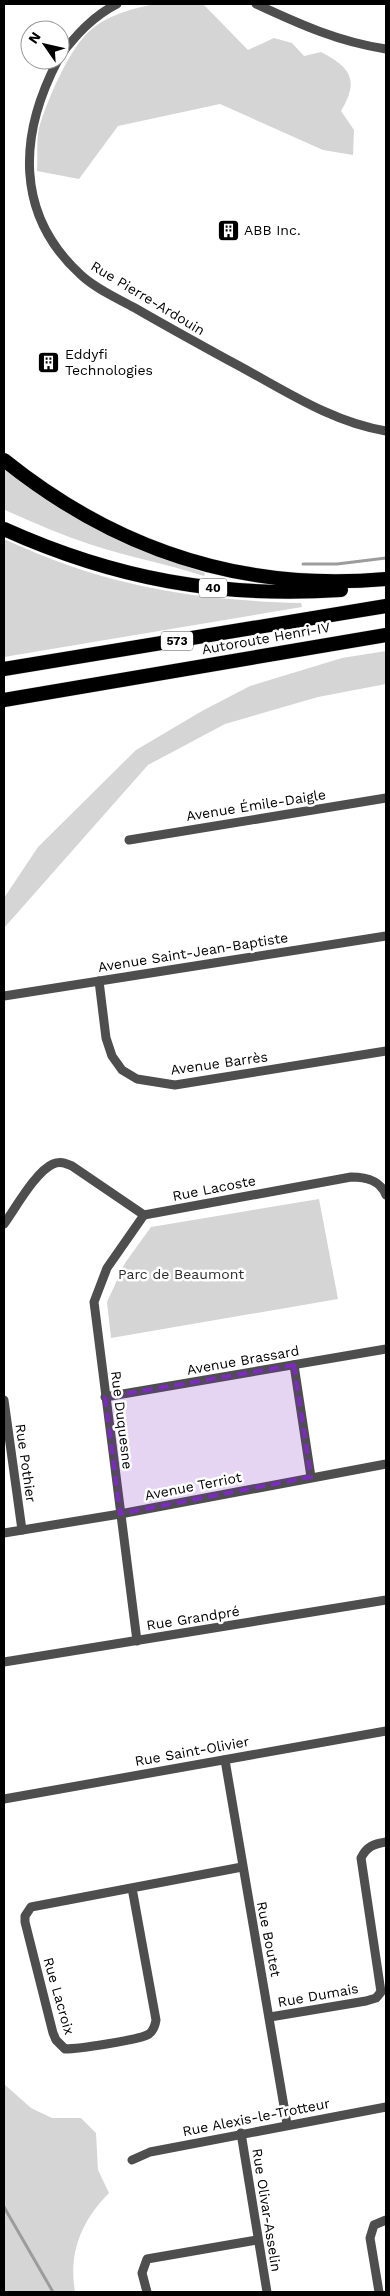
<svg xmlns="http://www.w3.org/2000/svg" width="390" height="2296" font-family="'Work Sans',sans-serif">
<style>
.green{fill:#d5d5d5}
.lines{fill:none;stroke-linecap:round;stroke-linejoin:round}
.stream{stroke:#9c9c9c;stroke-width:3}
.highway-casing{stroke:#dbdbdb;stroke-width:15}
.minor{stroke:#4e4e4e;stroke-width:9}
.highway{stroke:#000;stroke-width:14}
.marked{fill:#7b2cbf;fill-opacity:0.2;stroke:#7b2cbf;stroke-width:4;stroke-dasharray:10 6;stroke-linejoin:round}
.labels{text-anchor:middle;dominant-baseline:central;stroke-width:5;stroke-linejoin:round;paint-order:stroke}
.shield{fill:#fff;stroke:#4c4c4c;stroke-width:1}
.shield-label{font-size:12px;font-weight:bold;fill:#000}
.poi-label{font-size:14px;fill:#000;stroke:#fff;text-anchor:start}
.street-label{font-size:14px;fill:#000;stroke:#fff}
.park-label{font-size:14px;fill:#2c2c2c;stroke:#fff}
</style>
<rect width="100%" height="100%" fill="#fff"/>
<g class="green">
<path d="M155,4H203L248,50L274,38L292,43L304,56L321,52C352,68 359,81 341,111L354,130L353,155L323,150L220,104L118,126L79,179L37,171C38,158 36,141 39,128C46,103 66,57 83,38C100,17 130,9 155,4Z"/>
<path d="M4,467C66,518 129,547 205,573L204,576C167,564 129,557 92,545C62,535 34,523 5,510Z"/>
<path d="M4,539C105,586 191,600 301,603L302,607L4,657Z"/>
<polygon points="386,651 386,684 318,697 225,724 148,765 4,928 4,898 38,847 136,750 202,711 250,686 342,658"/>
<polygon points="319,1199 338,1299 111,1338 107,1302 125,1263 151,1227"/>
<path d="M4,2084L31,2108L52,2118H81L96,2133L98,2170L109,2193C82,2220 68,2253 75,2292H4Z"/>
</g>
<g class="lines">
<g class="stream">
<polyline points="303,564 337,564 386,558"/>
<polyline points="4,2207 53,2292"/>
</g>
<defs>
<g id="highway">
<path d="M4,460C116,550 243,592 386,579"/>
<path d="M4,529C115,579 219,598 341,590"/>
<polyline points="4,669 386,606"/>
<polyline points="4,700 386,635"/>
</g>
</defs>
<use href="#highway" class="highway-casing"/>
<g class="minor">
<path d="M256,4C299,24 339,42 386,49"/>
<path d="M60,56C76,35 93,16 117,4"/>
<path d="M58,60C19,134 14,214 81,275C96,289 117,298 135,308C166,326 197,343 228,360C278,386 329,422 386,431"/>
<polyline points="129,840 386,798"/>
<polyline points="99,981 106,1038 112,1056 122,1070 137,1079 175,1085 386,1051"/>
<polyline points="4,996 386,936"/>
<path d="M4,1224C15,1209 36,1171 53,1164C60,1161 65,1163 72,1166L144,1215L351,1177C366,1177 380,1180 386,1195"/>
<polyline points="294,1365 311,1477"/>
<polyline points="105,1397 386,1349"/>
<polyline points="4,1400 22,1530"/>
<polyline points="4,1533 120,1514 386,1464"/>
<polyline points="137,1641 94,1302 107,1268 144,1215"/>
<polyline points="4,1662 386,1600"/>
<polyline points="225,1760 287,2124"/>
<polyline points="4,1799 386,1731"/>
<path d="M132,1888L156,2020C155,2026 153,2031 149,2034C140,2040 77,2049 65,2049L56,2040L53,2033L25,1922V1916L31,1907L242,1867"/>
<path d="M270,2017L366,2001L376,1998L381,1992L361,1858C367,1846 374,1844 386,1842"/>
<polyline points="241,2133 267,2292"/>
<polyline points="132,2160 150,2152 386,2107"/>
<polyline points="147,2292 142,2273 147,2259 257,2240"/>
<polyline points="379,2292 370,2238 374,2225 386,2220"/>
</g>
<use href="#highway" class="highway"/>
</g>
<path class="marked" d="M294,1365L311,1477L120,1514L105,1397Z"/>
<defs>
<symbol id="building-square" viewBox="-11 -11 22 22"><rect x="-9" y="-9" width="18" height="18" rx="4" fill="#000" stroke="#fff"/><path d="M-4-6H4V6H1V3H-1V6H-4ZM-2.5-4.3h1.7v1.8h-1.7ZM.8-4.3h1.7v1.8H.8ZM-2.5-1h1.7V.8h-1.7ZM.8-1h1.7V.8H.8Z" fill="#fff"/></symbol>
</defs>
<g fill-rule="evenodd">
<use href="#building-square" x="216" y="218" width="25" height="25"/>
<use href="#building-square" x="36" y="350" width="25" height="25"/>
</g>
<g class="labels">
<g class="shield">
<rect x="199" y="578.5" width="28" height="19" rx="4"/>
<rect x="161" y="631.5" width="32" height="19" rx="4"/>
</g>
<g class="shield-label">
<text x="213" y="588">40</text>
<text x="177" y="641">573</text>
</g>
<g class="poi-label">
<text x="244" y="230">ABB Inc.</text>
<text x="65" y="354">Eddyfi<tspan x="65" dy="16">Technologies</tspan></text>
</g>
<g class="street-label">
<text transform="translate(148 298) rotate(31)">Rue Pierre-Ardouin</text>
<text transform="translate(266 638) rotate(-10)">Autoroute Henri-IV</text>
<text transform="translate(256 805) rotate(-9)">Avenue Émile-Daigle</text>
<text transform="translate(193 952) rotate(-9)">Avenue Saint-Jean-Baptiste</text>
<text transform="translate(219 1063) rotate(-8)">Avenue Barrès</text>
<text transform="translate(214 1188) rotate(-11)">Rue Lacoste</text>
<text transform="translate(243 1360) rotate(-10)">Avenue Brassard</text>
<text transform="translate(122 1420) rotate(83)">Rue Duquesne</text>
<text transform="translate(26 1463) rotate(82)">Rue Pothier</text>
<text transform="translate(193 1486) rotate(-11)">Avenue Terriot</text>
<text transform="translate(193 1618) rotate(-9)">Rue Grandpré</text>
<text transform="translate(192 1751) rotate(-10)">Rue Saint-Olivier</text>
<text transform="translate(269 1939) rotate(79)">Rue Boutet</text>
<text transform="translate(318 1995) rotate(-10)">Rue Dumais</text>
<text transform="translate(59 1996) rotate(74)">Rue Lacroix</text>
<text transform="translate(256 2117) rotate(-11)">Rue Alexis-le-Trotteur</text>
<text transform="translate(267 2210) rotate(81)">Rue Olivar-Asselin</text>
</g>
<g class="park-label">
<text x="181" y="1274">Parc de Beaumont</text>
</g>
</g>
<rect width="390" height="2296" fill="none" stroke="#000000" stroke-width="10"/>
<g transform="translate(45 45) rotate(304)"><circle r="24" fill="#ffffff" stroke="#999999"/>
<path d="M0-4L9 19L0 12L-9 19Z" fill="#000000"/>
<text y="-8" font-size="14" font-weight="bold" text-anchor="middle" fill="#000000">N</text>
</g>
</svg>
